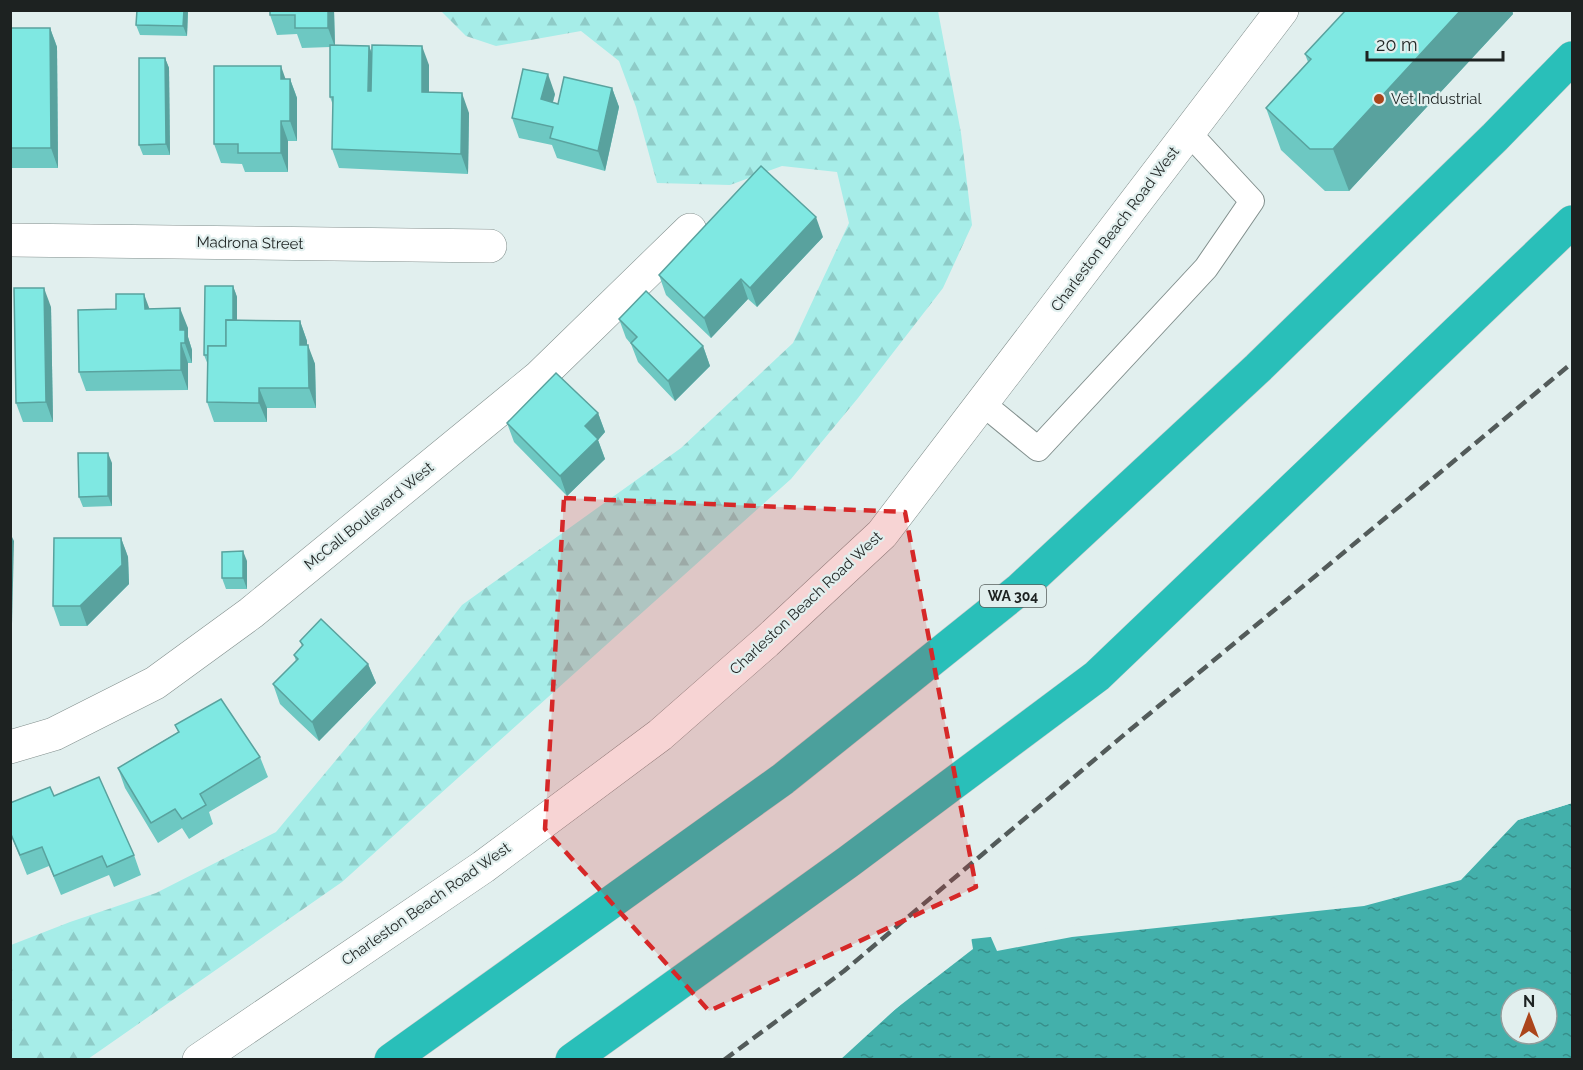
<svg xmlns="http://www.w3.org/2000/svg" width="1583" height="1070" font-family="Raleway,sans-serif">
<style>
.forest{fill:url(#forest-firs)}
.water{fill:url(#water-ripples);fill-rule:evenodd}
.pier{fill:#e1efee}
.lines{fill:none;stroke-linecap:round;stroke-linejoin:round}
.lane-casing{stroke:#828f8d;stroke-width:26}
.street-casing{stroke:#828f8d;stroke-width:34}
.secondary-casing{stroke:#828f8d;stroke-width:34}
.highway-casing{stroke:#c9caca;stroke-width:34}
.lane{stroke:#fff;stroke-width:24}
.street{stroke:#fff;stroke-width:33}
.secondary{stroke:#fff;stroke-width:33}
.highway{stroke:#29bfb9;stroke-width:33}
.rail{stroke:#535b5a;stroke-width:4.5;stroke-dasharray:12 6;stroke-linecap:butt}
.wall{fill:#6dc8c2}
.shaded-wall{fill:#59a29e}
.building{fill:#7fe8e2;stroke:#59a29e;stroke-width:1.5}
.marked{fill:#d62828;fill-opacity:0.2;stroke:#d62828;stroke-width:4.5;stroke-dasharray:12 8;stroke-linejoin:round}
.poi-dot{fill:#ab451b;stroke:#e1efee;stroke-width:2}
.labels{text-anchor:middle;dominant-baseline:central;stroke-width:4.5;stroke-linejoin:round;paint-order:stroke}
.shield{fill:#e1efee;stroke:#58605e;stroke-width:1.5}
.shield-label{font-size:14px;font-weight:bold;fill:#1d2221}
.poi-label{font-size:15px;fill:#1d2221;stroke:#e1efee;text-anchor:start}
.street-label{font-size:15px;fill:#1d2221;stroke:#e1efee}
</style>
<defs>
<pattern id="forest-firs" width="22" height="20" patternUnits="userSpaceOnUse" patternTransform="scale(1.5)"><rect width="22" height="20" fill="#a6ede8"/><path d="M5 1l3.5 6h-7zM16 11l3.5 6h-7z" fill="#8ecbc7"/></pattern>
<pattern id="water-ripples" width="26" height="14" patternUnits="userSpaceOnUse" patternTransform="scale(1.5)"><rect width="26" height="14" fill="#43b0ab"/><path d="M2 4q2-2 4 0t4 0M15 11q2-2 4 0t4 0" fill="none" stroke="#378f8b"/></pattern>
</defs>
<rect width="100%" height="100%" fill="#e1efee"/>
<polygon class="forest" points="441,11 938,11 961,133 972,225 943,288 858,398 791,479 342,882 88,1059 11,1060 11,945 70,922 156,893 276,832 417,663 462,605 681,448 793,343 849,223 837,172 782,166 730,185 657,183 636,107 619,61 581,31 496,46 466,36"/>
<path class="water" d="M1572,803V1059L840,1060L972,939L1104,925L1204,918L1300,904L1518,820ZM1511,998H1547V1034H1511Z"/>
<g class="pier">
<polygon points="1572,800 1572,803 1518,820 1461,880 1364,906 1072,937 997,951 990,935 1104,922 1203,915 1299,901 1517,817"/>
<polygon points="971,937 973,949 862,1035 970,937"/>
</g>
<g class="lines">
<defs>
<polyline id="lane" points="982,403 1038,449 1206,268 1252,201 1189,133"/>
<g id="street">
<polyline points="10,240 490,246"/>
<polyline points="10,747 54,734 155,683 251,613 539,377 690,230"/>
</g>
<polyline id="secondary" points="199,1060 483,867 660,735 766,642 882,534 1282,10"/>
<g id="highway">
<polyline points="391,1060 783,779 1020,589 1258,368 1495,137 1572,58"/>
<polyline points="572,1060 848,862 1097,676 1572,222"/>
</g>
</defs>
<use href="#lane" class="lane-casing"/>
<use href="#street" class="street-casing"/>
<use href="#secondary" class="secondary-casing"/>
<use href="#highway" class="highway-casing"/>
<use href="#lane" class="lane"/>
<use href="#street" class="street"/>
<use href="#secondary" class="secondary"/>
<use href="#highway" class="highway"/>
<polyline class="rail" points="724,1060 844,971 1125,734 1572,363"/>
</g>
<g class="wall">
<polygon points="188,10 187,36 140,35 136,25"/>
<polygon points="270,10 334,10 335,45 369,46 372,54 429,65 429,93 469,113 468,174 339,168 332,149 333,105 330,97 330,47 302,48 297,34 277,35 270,15"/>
<polygon points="1346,10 1512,10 1513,14 1349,191 1325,191 1281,150 1266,108 1308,62 1305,54"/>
<polygon points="10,28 50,28 57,47 58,168 10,168"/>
<polygon points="165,58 169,68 170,155 143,155 139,145"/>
<polygon points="285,79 290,79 297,98 297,141 288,141 288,172 245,172 242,164 221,163 214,144"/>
<polygon points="612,88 619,107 605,171 557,158 552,145 519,138 512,118 555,94 553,102 558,104"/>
<polygon points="823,237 757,307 748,299 711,338 666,295 659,275"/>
<polygon points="233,286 237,297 237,320 300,321 307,341 307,345 315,364 316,408 267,408 267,422 214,422 207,402 208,365 204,355"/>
<polygon points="51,307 53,422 23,422 16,403"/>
<polygon points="150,309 188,328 188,337 192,350 192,363 188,363 188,390 86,391 79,372"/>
<polygon points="619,319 703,346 710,366 675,401 638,362 631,344 626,338"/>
<polygon points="598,413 605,432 598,440 605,459 567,496 514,442 507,423"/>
<polygon points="112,463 112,506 83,507 79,497"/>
<polygon points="121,538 128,557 129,584 87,626 60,626 53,606"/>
<polygon points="247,561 247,589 226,589 222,578"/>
<polygon points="300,641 368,664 376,683 319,741 280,704 273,684 296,661 294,655 302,646"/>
<polygon points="175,725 260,757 268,777 209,812 213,824 189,839 182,828 158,843 125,788 118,768 178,732"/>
<polygon points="54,796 134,855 141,875 114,887 109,875 61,895 49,866 27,875 10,833 10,803"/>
</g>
<g class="shaded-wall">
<polygon points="184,10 188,10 187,36 183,26"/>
<polygon points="328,10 334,10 335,47 328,28"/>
<polygon points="1461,10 1512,10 1513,14 1349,191 1333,149"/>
<polygon points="50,28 57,47 58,168 51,148"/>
<polygon points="369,46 376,65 376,110 368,91"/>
<polygon points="422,46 429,65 429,112 422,92"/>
<polygon points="165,58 169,68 170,155 166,144"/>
<polygon points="281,66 288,86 281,79"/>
<polygon points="548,74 555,94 548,119 541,99"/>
<polygon points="290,79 297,98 297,141 290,121"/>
<polygon points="612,88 619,107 605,171 598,151"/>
<polygon points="462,93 469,113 468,174 461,154"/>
<polygon points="281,121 288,141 288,172 281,153"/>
<polygon points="816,217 823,237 757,307 750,288"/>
<polygon points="741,279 748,299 711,338 704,318"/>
<polygon points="233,286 237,297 237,339 233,329"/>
<polygon points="44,288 51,307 53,422 46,402"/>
<polygon points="144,294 151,313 145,309"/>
<polygon points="180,308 188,328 188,337 192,350 192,363 180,330"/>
<polygon points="300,321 307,341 307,364 300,345"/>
<polygon points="181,343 188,363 188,390 181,370"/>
<polygon points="308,345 315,364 316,408 309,388"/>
<polygon points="703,346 710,366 675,401 668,381"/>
<polygon points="259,388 267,408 267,422 259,403"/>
<polygon points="598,413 605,432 598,440 605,459 567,496 560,476 585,426"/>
<polygon points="108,453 112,463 112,506 108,496"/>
<polygon points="10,533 14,541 12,624 10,620"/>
<polygon points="121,538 128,557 129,584 87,626 80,606"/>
<polygon points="243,551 247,561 247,589 243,578"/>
<polygon points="368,664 376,683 319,741 312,722"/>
</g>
<g class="building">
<polygon points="137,10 184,10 183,26 136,25"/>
<polygon points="270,10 328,10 328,28 295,28 295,15 270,15"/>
<polygon points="1346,10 1461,10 1333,149 1310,149 1266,108 1311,59 1305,54"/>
<polygon points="10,28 50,28 51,148 10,148"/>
<polygon points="330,45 369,46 368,91 371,91 372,45 422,46 422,92 462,93 461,154 332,149 333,97 330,97"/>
<polygon points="139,58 165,58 166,144 139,145"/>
<polygon points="214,66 281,66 281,79 290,79 290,121 281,121 281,153 238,153 238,144 214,144"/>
<polygon points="523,69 548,74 541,99 558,104 564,77 612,88 598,151 550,138 553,127 512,118"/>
<polygon points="761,166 816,217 750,288 741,279 704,318 659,275"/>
<polygon points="205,286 233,286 233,320 226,320 226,346 208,346 208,355 204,355"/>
<polygon points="14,288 44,288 46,402 16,403"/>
<polygon points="646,291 703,346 668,381 631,343 637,337 619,319"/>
<polygon points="116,294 144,294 145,309 180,308 180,330 185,330 185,343 181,343 181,370 79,372 78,310 116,309"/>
<polygon points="226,320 300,321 300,345 308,345 309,388 259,388 259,403 207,402 208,346 226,346"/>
<polygon points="556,373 598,413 585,426 598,439 560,476 507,423"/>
<polygon points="78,453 108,453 108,496 79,497"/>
<polygon points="54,538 121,538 122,565 80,606 53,606"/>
<polygon points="243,551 243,578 222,578 222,552"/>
<polygon points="321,619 368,664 312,722 273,684 298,659 294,655 303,645 300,641"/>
<polygon points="221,699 260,757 200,794 206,805 182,819 175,809 151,823 118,768 179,732 175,725"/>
<polygon points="99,777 134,855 107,867 102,856 54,876 42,847 20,855 10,832 10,803 50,787 54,796"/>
</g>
<path class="marked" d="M564,498L905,512L976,887L709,1011L545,829Z"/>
<circle class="poi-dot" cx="1379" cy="99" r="6"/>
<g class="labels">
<rect class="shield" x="980" y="585" width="66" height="22" rx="4.5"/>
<g class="shield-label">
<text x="1013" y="596">WA 304</text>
</g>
<g class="poi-label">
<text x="1391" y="99">Vet Industrial</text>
</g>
<g class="street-label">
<text transform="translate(1115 229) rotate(-53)">Charleston Beach Road West</text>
<text transform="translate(250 243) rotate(1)">Madrona Street</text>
<text transform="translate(369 516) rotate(-39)">McCall Boulevard West</text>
<text transform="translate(806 603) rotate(-43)">Charleston Beach Road West</text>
<text transform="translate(426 904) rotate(-35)">Charleston Beach Road West</text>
</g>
</g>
<rect width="1583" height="1070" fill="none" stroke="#1d2221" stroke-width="24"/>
<g transform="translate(1529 1016)"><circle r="28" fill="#e1efee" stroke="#939d9c" stroke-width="1.5"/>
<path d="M0-4.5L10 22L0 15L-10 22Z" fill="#ab451b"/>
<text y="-9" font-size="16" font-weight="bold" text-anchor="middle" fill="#1d2221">N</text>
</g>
<path d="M1367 51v9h136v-9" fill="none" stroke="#1d2221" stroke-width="3"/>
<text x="1376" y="51" font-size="18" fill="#1d2221" stroke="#e1efee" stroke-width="4.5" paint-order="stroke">20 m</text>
</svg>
